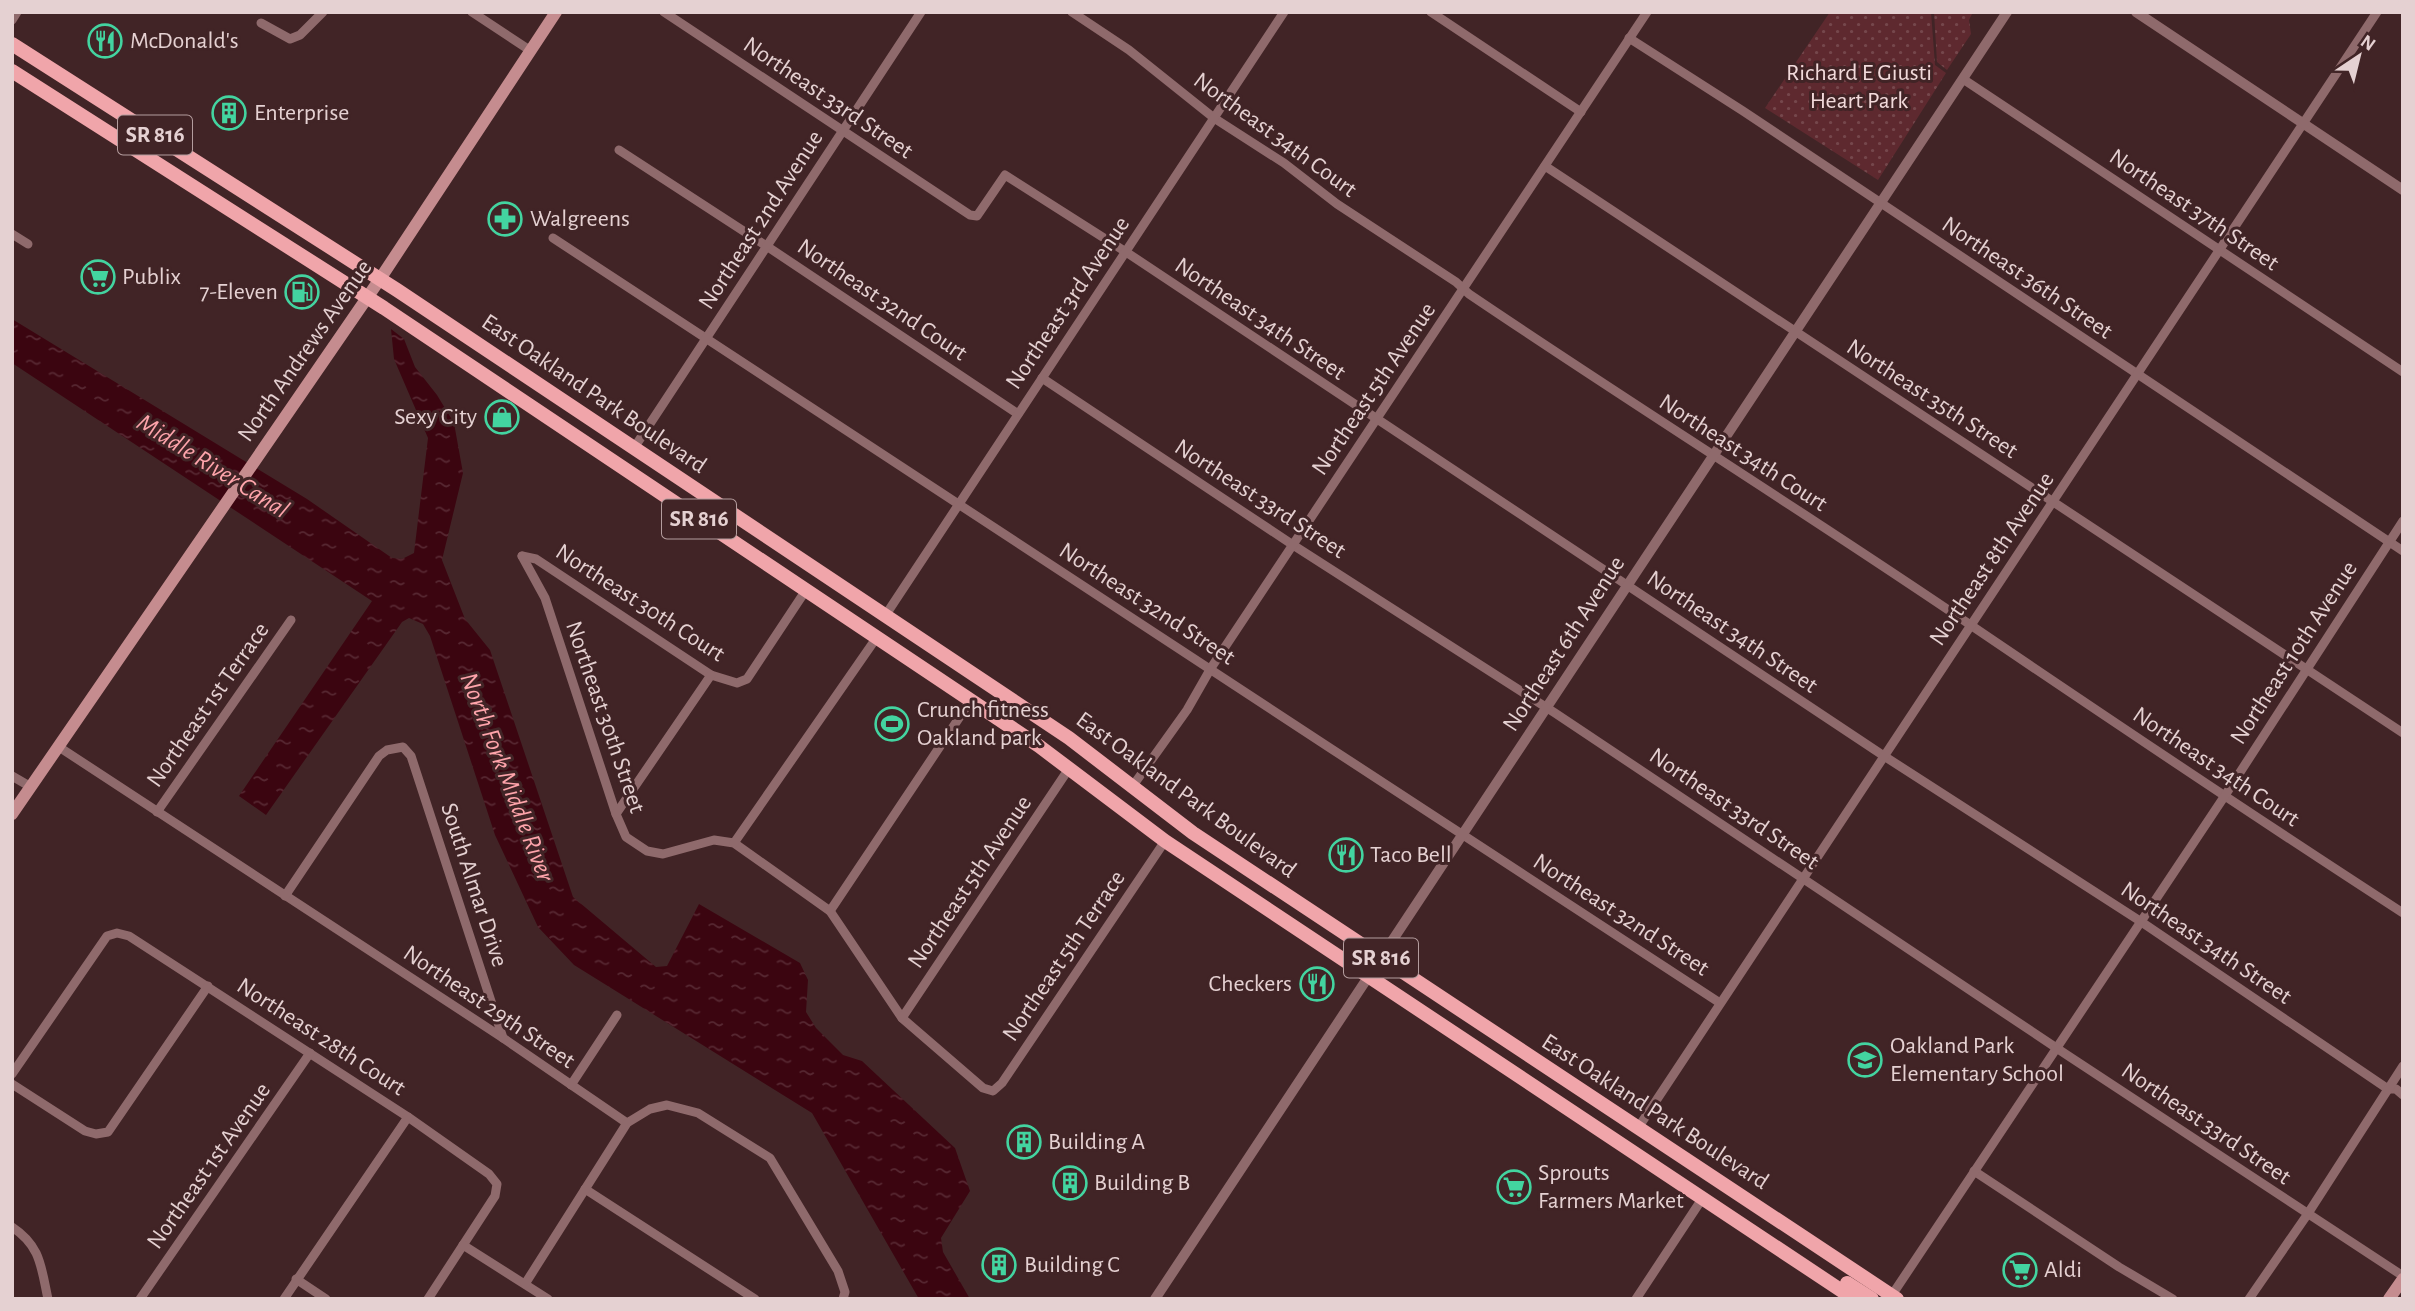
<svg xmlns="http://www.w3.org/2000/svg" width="2415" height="1311" font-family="'Alegreya Sans',sans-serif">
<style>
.park{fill:url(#park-dots)}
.water{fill:url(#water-ripples)}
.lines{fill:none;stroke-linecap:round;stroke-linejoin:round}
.minor{stroke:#8f6a6c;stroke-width:9}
.tertiary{stroke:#8f6a6c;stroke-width:10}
.secondary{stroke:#c58c8f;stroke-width:12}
.primary{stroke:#f0a5aa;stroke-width:14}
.labels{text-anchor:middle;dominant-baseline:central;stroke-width:6;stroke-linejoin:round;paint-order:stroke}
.shield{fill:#412426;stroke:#b49d9e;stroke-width:2}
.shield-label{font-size:23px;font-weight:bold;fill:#e5d1d2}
.poi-label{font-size:24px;fill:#e5d1d2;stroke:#412426;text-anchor:start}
.park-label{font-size:24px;fill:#f2dadb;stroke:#412426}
.street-label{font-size:24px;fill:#e5d1d2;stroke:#412426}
.water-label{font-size:26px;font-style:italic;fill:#fea4ab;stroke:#412426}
</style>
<defs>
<pattern id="park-dots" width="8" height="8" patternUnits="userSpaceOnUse" patternTransform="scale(1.75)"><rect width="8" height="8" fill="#5e292f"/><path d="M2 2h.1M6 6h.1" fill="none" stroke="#75474c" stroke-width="1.8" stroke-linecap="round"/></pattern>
<pattern id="water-ripples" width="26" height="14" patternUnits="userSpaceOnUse" patternTransform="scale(1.75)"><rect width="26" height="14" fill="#3b0510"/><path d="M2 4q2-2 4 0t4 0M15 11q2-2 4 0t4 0" fill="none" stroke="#572832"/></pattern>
</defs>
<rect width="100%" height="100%" fill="#412426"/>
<g class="park">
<polygon points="1830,12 1931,12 1935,65 1946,73 1878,180 1765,108"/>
<polygon points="1934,12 1973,12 1969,20 1971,34 1947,70 1937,62"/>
</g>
<polygon class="water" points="12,319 307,499 392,558 402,559 414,553 428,438 394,359 391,329 404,339 415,367 437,395 454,423 463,473 442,560 465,619 490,650 573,897 656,967 667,966 699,904 800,963 808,980 806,1012 816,1028 843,1055 862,1061 955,1148 970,1191 941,1238 943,1252 970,1299 919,1299 812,1113 574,965 538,927 495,835 430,636 423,624 409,618 402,622 266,815 239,796 372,601 12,363"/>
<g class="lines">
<g class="minor">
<polyline points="472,12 531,51"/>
<polyline points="664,12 970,215 977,216 1005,175 1126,252 1884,756 2140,921 2388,1089 2396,1089 2403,1095"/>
<path d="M1072,12L1129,50L1214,118L1284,163L1337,204L1456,282L1469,294C1636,407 1806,513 1972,626C2115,723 2258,819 2403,913"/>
<polyline points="1431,12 1581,112"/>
<polyline points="12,20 17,12"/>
<polyline points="261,23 290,39 300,35 323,12"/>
<polyline points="1629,38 1743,111 2403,551"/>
<polyline points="1963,79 2403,372"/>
<polyline points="619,150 768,247 1018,414"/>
<polyline points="1545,166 2403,733"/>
<polyline points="12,234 28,244"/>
<path d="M553,238C941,495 1331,748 1720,1003"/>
<polyline points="1042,378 1293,545 1555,713 2067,1055 2403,1276"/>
<polyline points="634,448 921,12"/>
<polyline points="522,556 545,598 616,814 626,837 647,851 663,854 714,840 734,843 830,911 902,1018 983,1088 993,1091 1002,1083 1165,841"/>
<polyline points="522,556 536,559 711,675 737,683 747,679 806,590"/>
<polyline points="885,616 1284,12"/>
<polyline points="59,747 503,1038 627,1123"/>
<polyline points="12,776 31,787"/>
<polyline points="1132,787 1187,710 1211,668 1647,12"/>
<polyline points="157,812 291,620"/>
<polyline points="616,814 711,675"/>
<polyline points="734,843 877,637"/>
<polyline points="285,896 379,756 387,750 403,747 411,756 503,1038"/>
<polyline points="830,911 971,700"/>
<polyline points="902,1018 1070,767"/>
<polyline points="12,1074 107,936 117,933 129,936 408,1117 489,1174 497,1184 495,1196 428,1299"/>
<polyline points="12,1084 85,1131 96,1134 108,1132 208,986"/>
<polyline points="571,1085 617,1015"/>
<polyline points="1638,1128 2377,12"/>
<polyline points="1974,1171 2119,1267 2173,1299"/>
<polyline points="585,1189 755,1299"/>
<path d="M12,1227C41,1246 41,1267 48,1299"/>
<polyline points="463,1245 548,1299"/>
<polyline points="296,1279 326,1299"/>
<polyline points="525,1284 627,1123 650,1109 667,1105 698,1113 770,1158 838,1271 845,1292 843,1299"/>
<polyline points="1892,1295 2224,797 2403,521"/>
<polyline points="140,1299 310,1053"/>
<polyline points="284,1299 408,1117"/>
<polyline points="1636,1299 1702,1199"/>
<polyline points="2249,1299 2307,1215 2403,1066"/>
</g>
<g class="tertiary">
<polyline points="2136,12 2403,190"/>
<polyline points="1155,1299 2007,12"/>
</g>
<g class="secondary">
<polyline points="12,814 380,279 556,12"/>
<polyline points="2389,1299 2403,1279"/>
</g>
<g class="primary">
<polyline points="12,44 397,290 1069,738 1193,833 1897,1299"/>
<polyline points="12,71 384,308 1039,746 1165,841 1854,1299"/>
<polyline points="1847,1283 1872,1299"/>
</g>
</g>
<defs>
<symbol id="restaurant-ring" viewBox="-11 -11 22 22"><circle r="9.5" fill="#412426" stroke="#43d4a0" stroke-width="1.5"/><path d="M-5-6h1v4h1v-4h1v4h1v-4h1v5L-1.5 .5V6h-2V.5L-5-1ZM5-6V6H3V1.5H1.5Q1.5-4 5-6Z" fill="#43d4a0"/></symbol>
<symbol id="building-ring" viewBox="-11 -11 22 22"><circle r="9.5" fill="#412426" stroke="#43d4a0" stroke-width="1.5"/><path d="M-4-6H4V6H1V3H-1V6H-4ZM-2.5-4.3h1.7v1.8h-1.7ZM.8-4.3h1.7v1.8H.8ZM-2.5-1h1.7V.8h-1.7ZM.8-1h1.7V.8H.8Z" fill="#43d4a0"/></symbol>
<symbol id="pharmacy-ring" viewBox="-11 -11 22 22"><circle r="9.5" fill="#412426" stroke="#43d4a0" stroke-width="1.5"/><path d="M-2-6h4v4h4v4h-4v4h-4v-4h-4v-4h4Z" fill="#43d4a0"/></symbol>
<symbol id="supermarket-ring" viewBox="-11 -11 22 22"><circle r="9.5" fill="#412426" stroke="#43d4a0" stroke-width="1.5"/><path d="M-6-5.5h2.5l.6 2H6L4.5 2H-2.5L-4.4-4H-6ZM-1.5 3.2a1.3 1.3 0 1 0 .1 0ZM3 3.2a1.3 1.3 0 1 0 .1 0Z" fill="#43d4a0"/></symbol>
<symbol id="fuel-ring" viewBox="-11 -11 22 22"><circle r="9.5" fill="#412426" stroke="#43d4a0" stroke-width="1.5"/><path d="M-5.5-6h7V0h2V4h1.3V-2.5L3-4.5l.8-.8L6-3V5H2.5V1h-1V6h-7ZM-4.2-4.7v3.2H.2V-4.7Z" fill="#43d4a0"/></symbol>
<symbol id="shop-ring" viewBox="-11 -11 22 22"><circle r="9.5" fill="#412426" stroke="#43d4a0" stroke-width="1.5"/><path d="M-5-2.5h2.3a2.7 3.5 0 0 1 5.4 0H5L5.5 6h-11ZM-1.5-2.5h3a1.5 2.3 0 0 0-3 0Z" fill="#43d4a0"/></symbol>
<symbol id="stadium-ring" viewBox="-11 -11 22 22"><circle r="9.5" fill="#412426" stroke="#43d4a0" stroke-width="1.5"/><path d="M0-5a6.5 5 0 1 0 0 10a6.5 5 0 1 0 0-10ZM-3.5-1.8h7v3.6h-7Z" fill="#43d4a0"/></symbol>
<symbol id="school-ring" viewBox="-11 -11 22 22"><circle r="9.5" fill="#412426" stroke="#43d4a0" stroke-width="1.5"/><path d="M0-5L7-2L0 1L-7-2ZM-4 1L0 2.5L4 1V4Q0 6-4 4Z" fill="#43d4a0"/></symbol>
</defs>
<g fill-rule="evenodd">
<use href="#restaurant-ring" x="86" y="22" width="38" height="38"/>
<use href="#building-ring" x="210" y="94" width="38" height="38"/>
<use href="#pharmacy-ring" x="486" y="200" width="38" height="38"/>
<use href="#supermarket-ring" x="79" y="258" width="38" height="38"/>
<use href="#fuel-ring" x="283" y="273" width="38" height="38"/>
<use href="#shop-ring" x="483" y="398" width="38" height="38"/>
<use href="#stadium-ring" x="873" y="705" width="38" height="38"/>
<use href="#restaurant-ring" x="1327" y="836" width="38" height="38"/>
<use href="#restaurant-ring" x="1298" y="965" width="38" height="38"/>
<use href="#school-ring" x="1846" y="1041" width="38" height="38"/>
<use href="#building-ring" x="1005" y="1123" width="38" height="38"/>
<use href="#building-ring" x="1051" y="1164" width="38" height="38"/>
<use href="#supermarket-ring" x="1495" y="1168" width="38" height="38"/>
<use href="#building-ring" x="980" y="1246" width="38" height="38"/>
<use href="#supermarket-ring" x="2001" y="1251" width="38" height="38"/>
</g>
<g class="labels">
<g class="shield">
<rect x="118" y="115.5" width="74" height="39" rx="5"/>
<rect x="662" y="499.5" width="74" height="39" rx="5"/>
<rect x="1344" y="938.5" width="74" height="39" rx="5"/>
</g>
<g class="shield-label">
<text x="155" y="135">SR 816</text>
<text x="699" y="519">SR 816</text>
<text x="1381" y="958">SR 816</text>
</g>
<g class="poi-label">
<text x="130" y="41">McDonald's</text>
<text x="254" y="113">Enterprise</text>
<text x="530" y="219">Walgreens</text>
<text x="122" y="277">Publix</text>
<text x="278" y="292" text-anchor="end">7-Eleven</text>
<text x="477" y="417" text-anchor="end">Sexy City</text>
<text x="917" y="710">Crunch fitness<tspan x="917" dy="28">Oakland park</tspan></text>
<text x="1370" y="855">Taco Bell</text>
<text x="1292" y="984" text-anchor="end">Checkers</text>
<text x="1890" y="1046">Oakland Park<tspan x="1890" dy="28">Elementary School</tspan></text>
<text x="1048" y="1142">Building A</text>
<text x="1538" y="1173">Sprouts<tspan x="1538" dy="28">Farmers Market</tspan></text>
<text x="1094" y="1183">Building B</text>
<text x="1024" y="1265">Building C</text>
<text x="2044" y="1270">Aldi</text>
</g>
<g class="park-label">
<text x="1859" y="73">Richard E Giusti<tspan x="1859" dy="28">Heart Park</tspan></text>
</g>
<g class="street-label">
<text transform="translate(828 98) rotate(34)">Northeast 33rd Street</text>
<text transform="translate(1275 135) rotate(36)">Northeast 34th Court</text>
<text transform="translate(2194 210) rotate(34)">Northeast 37th Street</text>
<text transform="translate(761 220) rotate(-57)">Northeast 2nd Avenue</text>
<text transform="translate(2027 278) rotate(34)">Northeast 36th Street</text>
<text transform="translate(882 300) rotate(34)">Northeast 32nd Court</text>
<text transform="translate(1068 303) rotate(-56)">Northeast 3rd Avenue</text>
<text transform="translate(1260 319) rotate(34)">Northeast 34th Street</text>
<text transform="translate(305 351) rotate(-55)">North Andrews Avenue</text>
<text transform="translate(1374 389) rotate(-56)">Northeast 5th Avenue</text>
<text transform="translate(594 394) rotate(34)">East Oakland Park Boulevard</text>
<text transform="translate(1932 399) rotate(33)">Northeast 35th Street</text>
<text transform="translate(1743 453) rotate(33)">Northeast 34th Court</text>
<text transform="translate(1260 499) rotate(33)">Northeast 33rd Street</text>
<text transform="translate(1992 559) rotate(-56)">Northeast 8th Avenue</text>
<text transform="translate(640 603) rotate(33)">Northeast 30th Court</text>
<text transform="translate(1147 604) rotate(33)">Northeast 32nd Street</text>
<text transform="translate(1732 632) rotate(34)">Northeast 34th Street</text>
<text transform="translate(1564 644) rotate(-57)">Northeast 6th Avenue</text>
<text transform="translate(2294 653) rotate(-57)">Northeast 10th Avenue</text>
<text transform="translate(208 705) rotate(-55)">Northeast 1st Terrace</text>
<text transform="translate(605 717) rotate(71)">Northeast 30th Street</text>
<text transform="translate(2216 767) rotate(34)">Northeast 34th Court</text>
<text transform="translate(1186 795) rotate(36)">East Oakland Park Boulevard</text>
<text transform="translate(1734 809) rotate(34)">Northeast 33rd Street</text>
<text transform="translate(970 882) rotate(-56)">Northeast 5th Avenue</text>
<text transform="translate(474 885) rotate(72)">South Almar Drive</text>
<text transform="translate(1621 915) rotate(33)">Northeast 32nd Street</text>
<text transform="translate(2206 943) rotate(34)">Northeast 34th Street</text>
<text transform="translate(1064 956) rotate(-56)">Northeast 5th Terrace</text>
<text transform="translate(489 1007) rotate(34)">Northeast 29th Street</text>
<text transform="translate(321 1037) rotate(33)">Northeast 28th Court</text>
<text transform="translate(1655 1112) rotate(33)">East Oakland Park Boulevard</text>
<text transform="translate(2206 1124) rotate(34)">Northeast 33rd Street</text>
<text transform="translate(209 1166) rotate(-55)">Northeast 1st Avenue</text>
</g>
<g class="water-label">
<text transform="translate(213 466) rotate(32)">Middle River Canal</text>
<text transform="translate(507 777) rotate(69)">North Fork Middle River</text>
</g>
</g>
<rect width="2415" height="1311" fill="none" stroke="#e5d1d2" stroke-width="28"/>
<g transform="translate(2359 56) rotate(35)" stroke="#412426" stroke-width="5" paint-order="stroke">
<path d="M0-5L12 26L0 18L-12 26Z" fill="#e5d1d2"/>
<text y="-10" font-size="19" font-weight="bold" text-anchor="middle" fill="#e5d1d2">N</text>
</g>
</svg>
